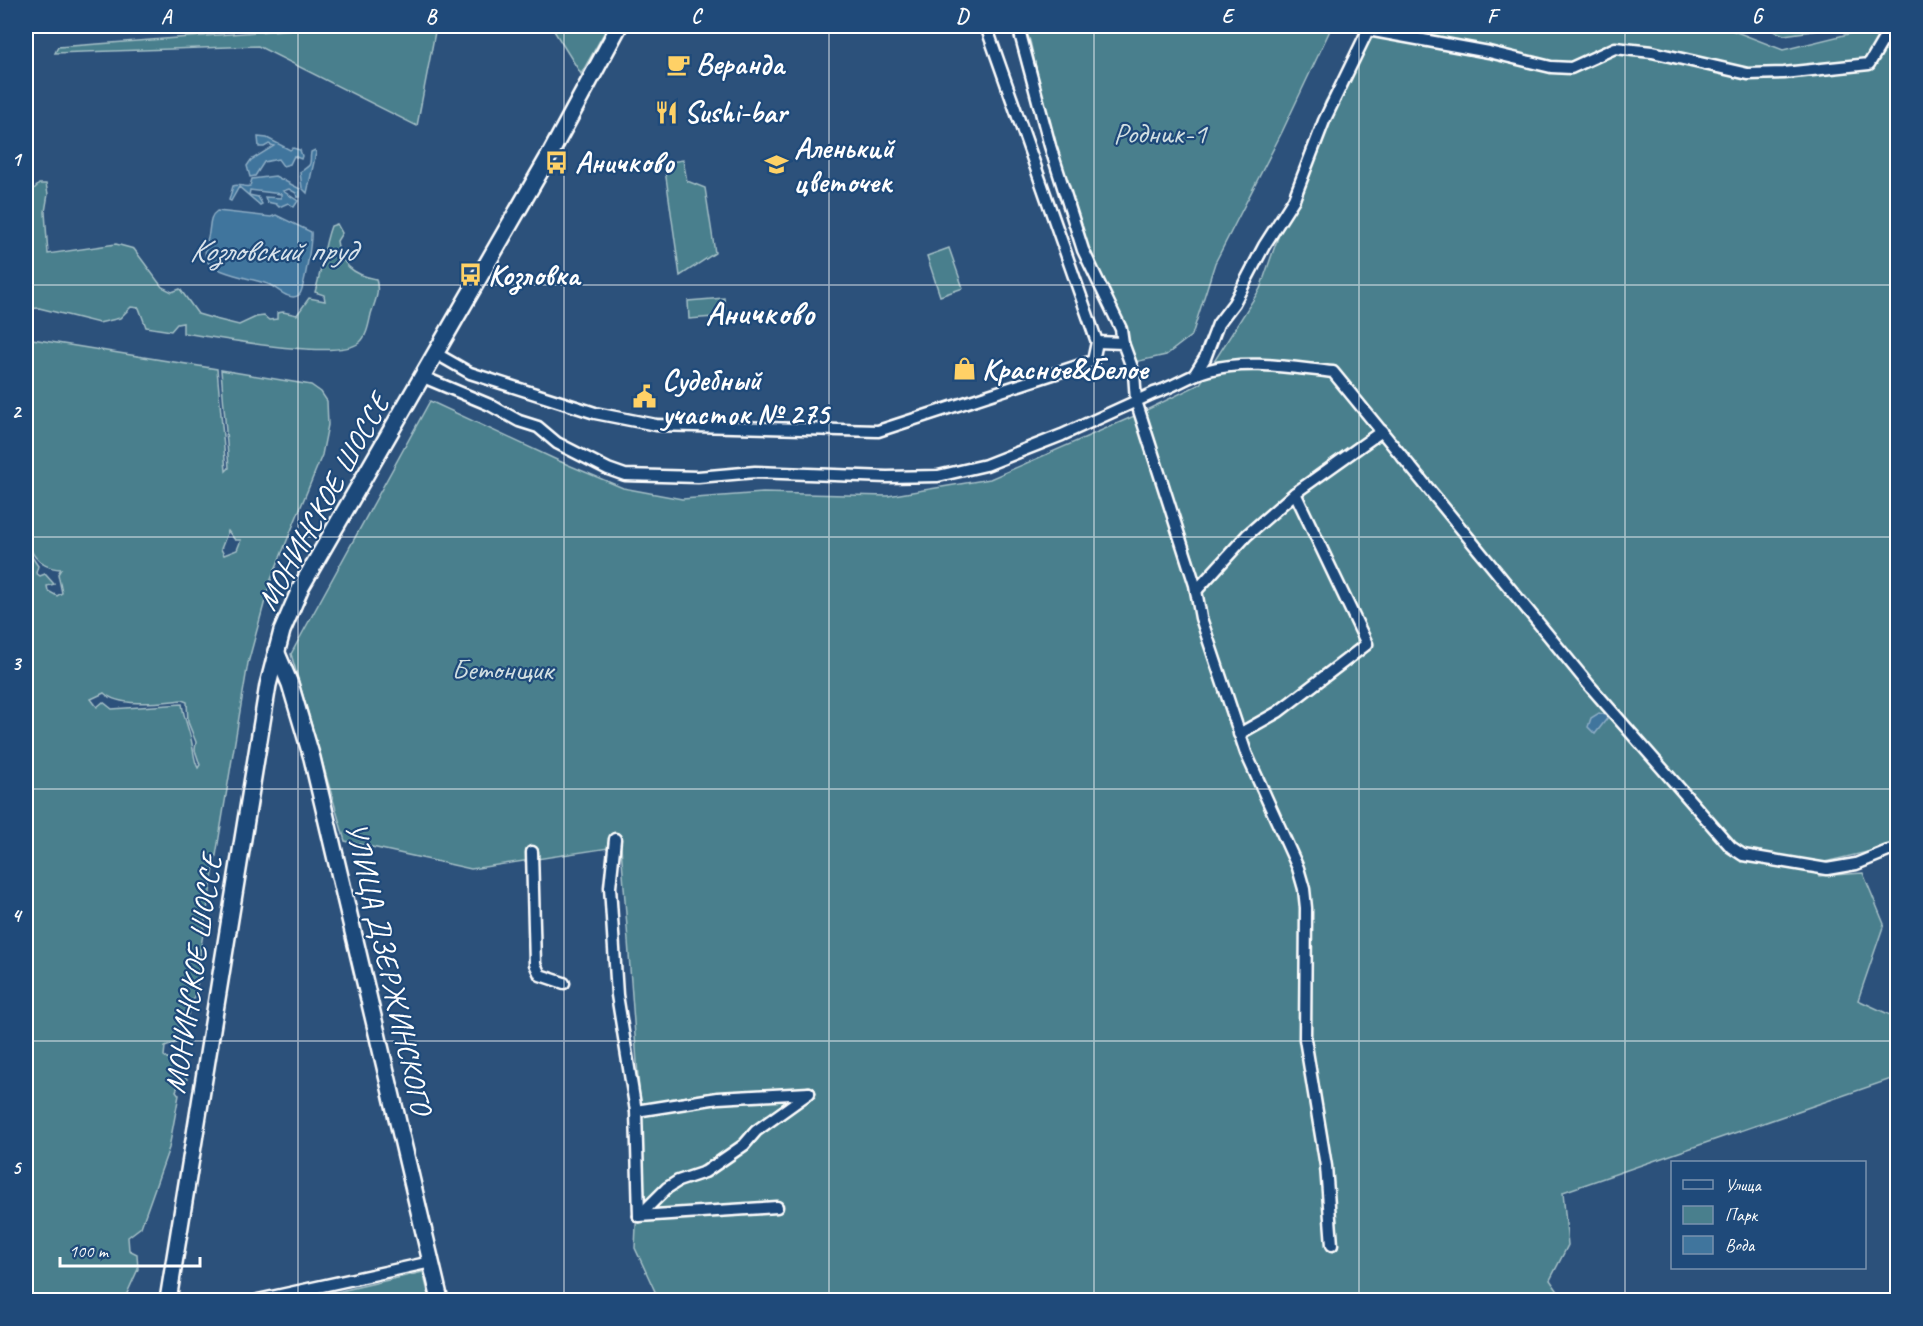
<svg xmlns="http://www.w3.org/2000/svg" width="1923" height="1326" font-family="Caveat,sans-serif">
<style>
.green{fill:#497f8d;stroke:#a4bfc6;stroke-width:1.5;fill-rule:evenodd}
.water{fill:#40759d;stroke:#8cacc4;stroke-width:1.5}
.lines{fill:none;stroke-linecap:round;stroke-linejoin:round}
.street-casing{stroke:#fff;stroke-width:15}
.secondary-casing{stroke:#fff;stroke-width:20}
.street{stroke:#1f4a7a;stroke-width:10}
.secondary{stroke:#1f4a7a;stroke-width:15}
.grid{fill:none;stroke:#fff;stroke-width:1.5;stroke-opacity:0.55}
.labels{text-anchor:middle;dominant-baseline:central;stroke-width:4.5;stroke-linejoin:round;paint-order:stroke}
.poi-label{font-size:30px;font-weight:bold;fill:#fff;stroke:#1f4a7a;text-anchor:start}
.park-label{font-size:30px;fill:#d2dfe2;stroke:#1f4a7a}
.street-label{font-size:30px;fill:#fff;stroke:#1f4a7a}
.water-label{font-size:32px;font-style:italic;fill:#d9e3eb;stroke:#1f4a7a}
.quarter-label{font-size:33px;font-weight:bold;fill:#fff;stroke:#1f4a7a}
.neatline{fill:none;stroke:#fff;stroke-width:2}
.grid-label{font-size:20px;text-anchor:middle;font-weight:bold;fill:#fff}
</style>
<rect width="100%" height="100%" fill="#2c517b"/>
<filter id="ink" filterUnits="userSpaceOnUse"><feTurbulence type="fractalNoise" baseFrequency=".0167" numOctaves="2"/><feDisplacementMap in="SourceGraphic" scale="12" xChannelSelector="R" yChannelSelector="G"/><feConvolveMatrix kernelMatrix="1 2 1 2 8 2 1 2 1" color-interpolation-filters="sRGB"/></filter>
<g filter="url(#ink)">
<g class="green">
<polygon points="337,26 429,26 435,32 417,126 258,46 55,53 58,47"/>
<polygon points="551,26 608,26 581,74"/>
<polygon points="1024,26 1332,26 1282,132 1215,263 1192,335 1166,355 1135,362 1072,229 1030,41"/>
<polygon points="1367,26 1721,26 1783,50 1881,26 1897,26 1897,845 1820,863 1819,876 1863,873 1884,924 1858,1000 1897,1018 1897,1077 1563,1192 1568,1245 1550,1280 1564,1300 659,1300 635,1248 641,1117 621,846 471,869 345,841 291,654 430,401 559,461 623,488 682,499 763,493 888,496 990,479 1132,417 1200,384 1260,289 1325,102"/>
<polygon points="1761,26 1836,26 1827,29 1784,35"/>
<polygon points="683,160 687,181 705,188 715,253 680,276 664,163"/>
<path d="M26,184L32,191L39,184H46L48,194L45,212L48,254L116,244L134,249L162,287L172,292L180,289L198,314L215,319L239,325L256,317L264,316L269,320L277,319V313L283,312L297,315L309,298L325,301L324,295L315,292C322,270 323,247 331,226L337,224L342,233L337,241C340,264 353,275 376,279C380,293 375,301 371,314C369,323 367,337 359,343C336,361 215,337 183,333V323L177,324L171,331L146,327L139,308L131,307L120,318L99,323L39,308L26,309Z"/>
<polygon points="949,248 963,288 940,296 927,256"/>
<polygon points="724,298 726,316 689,319 688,301"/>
<path d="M26,338L217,369L226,471L229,468L221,370L311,385L321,392L327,401L328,425L322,455L270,582L248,663L200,952C201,986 190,1014 175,1043L165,1047L164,1056C173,1062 180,1070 187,1079L185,1083L179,1084L176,1091L179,1095L169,1148L141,1227L128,1237L129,1250L137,1254L138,1269L124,1300H26V548L38,566L36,573L40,576L45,574L54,584L47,586L48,591L57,596L62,593L58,574L61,569C35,568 25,546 26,524L28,521H26ZM228,531L235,540H241L237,550L224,555L221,549ZM104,693C120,708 161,702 182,700L187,702L188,722L196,742L195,750L200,765L198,768C194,761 194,753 192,744C190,731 184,720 182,704L112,709L103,702L97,707L91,699Z"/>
<polygon points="423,1272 430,1300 302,1300"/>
</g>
<g class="water">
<polygon points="258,137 267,138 290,150 293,148 300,150 302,156 301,159 294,156 290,164 283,166 278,159 264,162 255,176 250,177 247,166 251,160 274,146 269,144 264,147 259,147"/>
<path d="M315,150L316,153L307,193L302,188L300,172C314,163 309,165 311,152Z"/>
<path d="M275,176L300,189V197H297L296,193L289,189L283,191L298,201L294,207L288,203L279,207L276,204L267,202L265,197L281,198V194L250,190L249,195L258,197L262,204L260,205L239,187L231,201L229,200L233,186C239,183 244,188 250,186L252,179Z"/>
<path d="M217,211L271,217L276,215L311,232C312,240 304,291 299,295C290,302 277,288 270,285C256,279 211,273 206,259C204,252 206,244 208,237C211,227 208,217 217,211Z"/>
<polygon points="1599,713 1609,716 1595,734 1588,727 1591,718"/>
</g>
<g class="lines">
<defs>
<g id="street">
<polyline points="117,26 176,26"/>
<polyline points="1018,26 1050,146 1083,250 1121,329 1123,343"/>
<polyline points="1889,30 1898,50"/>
<polyline points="1097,342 1123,343 1134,373 1136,401 1195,585 1201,618 1246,753 1298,868 1304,889 1306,908 1305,1039 1326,1166 1332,1245"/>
<polyline points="435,353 470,373 595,413 656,425 878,431 1093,361 1097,342 986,26"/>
<polyline points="1195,374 1205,358 1218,324 1234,303 1264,246 1294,199 1324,121 1368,30 1489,52 1551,67 1571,68 1615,48 1652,52 1748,74 1784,73 1869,64 1889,30 1894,26"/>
<path d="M423,377L490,405L519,421L538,427L557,443L608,469L625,475L698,477L755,472L887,477L938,476L986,465L1062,435L1154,393C1174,387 1189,375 1209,370C1249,359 1293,368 1333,372L1589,685L1731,847L1743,855L1827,869L1856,864L1888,851L1898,849"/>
<polyline points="1196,591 1247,535 1295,493 1382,431"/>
<polyline points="1239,734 1278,712 1367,644 1295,493"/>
<polyline points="615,839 610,887 617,995 636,1111 718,1098 809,1093"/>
<polyline points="532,852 535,964 540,975 564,983"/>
<polyline points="636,1111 639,1216"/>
<polyline points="639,1216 667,1188 678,1181 705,1172 744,1145 756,1131 809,1093"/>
<polyline points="639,1216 777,1207"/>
<polyline points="258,1300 431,1262"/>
</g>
<g id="secondary">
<polyline points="276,651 290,684 312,758 440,1300"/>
<polyline points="168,1300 268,685 282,631 301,587 549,156 619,26"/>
</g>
</defs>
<use href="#street" class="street-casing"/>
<use href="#secondary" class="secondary-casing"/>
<use href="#street" class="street"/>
<use href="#secondary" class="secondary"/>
</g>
</g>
<path class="grid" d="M298,26V1300M564,26V1300M829,26V1300M1094,26V1300M1359,26V1300M1625,26V1300M26,285H1898M26,537H1898M26,789H1898M26,1041H1898"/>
<defs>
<symbol id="cafe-bare" viewBox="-9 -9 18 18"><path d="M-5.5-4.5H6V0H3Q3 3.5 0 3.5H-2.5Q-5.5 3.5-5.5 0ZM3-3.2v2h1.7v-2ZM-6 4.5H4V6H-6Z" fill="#ffd166" stroke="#1f4a7a" stroke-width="2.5" paint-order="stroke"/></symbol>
<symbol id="restaurant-bare" viewBox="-9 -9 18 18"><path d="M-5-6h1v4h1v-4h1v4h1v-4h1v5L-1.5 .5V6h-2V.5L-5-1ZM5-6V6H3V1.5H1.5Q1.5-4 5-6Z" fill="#ffd166" stroke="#1f4a7a" stroke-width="2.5" paint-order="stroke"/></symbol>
<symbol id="bus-bare" viewBox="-9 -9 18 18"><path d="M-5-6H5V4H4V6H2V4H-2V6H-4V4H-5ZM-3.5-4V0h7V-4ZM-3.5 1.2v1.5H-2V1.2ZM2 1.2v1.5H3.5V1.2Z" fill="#ffd166" stroke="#1f4a7a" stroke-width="2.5" paint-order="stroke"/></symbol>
<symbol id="school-bare" viewBox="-9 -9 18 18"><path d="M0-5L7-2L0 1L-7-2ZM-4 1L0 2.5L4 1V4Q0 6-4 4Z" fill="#ffd166" stroke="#1f4a7a" stroke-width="2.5" paint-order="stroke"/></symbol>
<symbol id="shop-bare" viewBox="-9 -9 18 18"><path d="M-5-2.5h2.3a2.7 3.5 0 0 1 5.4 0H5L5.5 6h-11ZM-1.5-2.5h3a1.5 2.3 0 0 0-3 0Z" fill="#ffd166" stroke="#1f4a7a" stroke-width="2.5" paint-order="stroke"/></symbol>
<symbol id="civic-bare" viewBox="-9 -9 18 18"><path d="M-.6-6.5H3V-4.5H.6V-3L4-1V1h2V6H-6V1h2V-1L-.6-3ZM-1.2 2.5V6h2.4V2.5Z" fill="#ffd166" stroke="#1f4a7a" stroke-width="2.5" paint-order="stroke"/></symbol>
</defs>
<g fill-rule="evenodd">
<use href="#cafe-bare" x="662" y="48" width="33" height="33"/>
<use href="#restaurant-bare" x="650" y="96" width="33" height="33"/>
<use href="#bus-bare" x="540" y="146" width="33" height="33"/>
<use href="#school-bare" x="760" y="148" width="33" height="33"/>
<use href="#bus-bare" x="454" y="258" width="33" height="33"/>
<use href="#shop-bare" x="948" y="352" width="33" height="33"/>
<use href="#civic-bare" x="628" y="380" width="33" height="33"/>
</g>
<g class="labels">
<g class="poi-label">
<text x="696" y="64">Веранда</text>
<text x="684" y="112">Sushi-bar</text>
<text x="794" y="148">Аленький<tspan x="794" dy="34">цветочек</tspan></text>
<text x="575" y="162">Аничково</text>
<text x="488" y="275">Козловка</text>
<text x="982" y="369">Красное&amp;Белое</text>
<text x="662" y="380">Судебный<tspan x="662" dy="34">участок № 275</tspan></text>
</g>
<g class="park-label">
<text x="1160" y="133">Родник-1</text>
<text x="502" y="669">Бетонщик</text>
</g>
<g class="street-label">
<text transform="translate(323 502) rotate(-61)">МОНИНСКОЕ ШОССЕ</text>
<text transform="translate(389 968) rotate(77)">УЛИЦА ДЗЕРЖИНСКОГО</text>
<text transform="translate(193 974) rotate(-81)">МОНИНСКОЕ ШОССЕ</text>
</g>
<g class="water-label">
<text x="272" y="250">Козловский пруд</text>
</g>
<g class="quarter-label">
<text x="760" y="313">Аничково</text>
</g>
</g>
<rect width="1923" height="1326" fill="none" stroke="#1f4a7a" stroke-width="66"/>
<rect x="1671" y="1161" width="195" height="108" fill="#1f4a7a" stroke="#7992af" stroke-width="1.5"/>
<rect x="1683" y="1180" width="30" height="9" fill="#1f4a7a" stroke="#7992af" stroke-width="1.5"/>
<text x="1725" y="1191" font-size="18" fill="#ffffff">Улица</text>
<rect x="1683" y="1206" width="30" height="18" fill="#497f8d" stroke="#7992af" stroke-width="1.5"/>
<text x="1725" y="1221" font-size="18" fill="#ffffff">Парк</text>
<rect x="1683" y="1236" width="30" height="18" fill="#40759d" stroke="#7992af" stroke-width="1.5"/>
<text x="1725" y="1251" font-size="18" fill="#ffffff">Вода</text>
<path d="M60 1257v9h140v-9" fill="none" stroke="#ffffff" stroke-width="3"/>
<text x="69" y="1257" font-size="18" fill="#ffffff" stroke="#1f4a7a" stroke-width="4.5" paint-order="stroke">100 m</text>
<rect x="33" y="33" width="1857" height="1260" class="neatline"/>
<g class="grid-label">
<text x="166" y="23">A</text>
<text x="431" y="23">B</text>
<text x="696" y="23">C</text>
<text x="962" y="23">D</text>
<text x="1227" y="23">E</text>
<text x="1492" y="23">F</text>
<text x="1757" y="23">G</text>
<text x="16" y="166">1</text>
<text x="16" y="418">2</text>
<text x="16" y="670">3</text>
<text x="16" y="922">4</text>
<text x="16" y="1174">5</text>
</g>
</svg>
